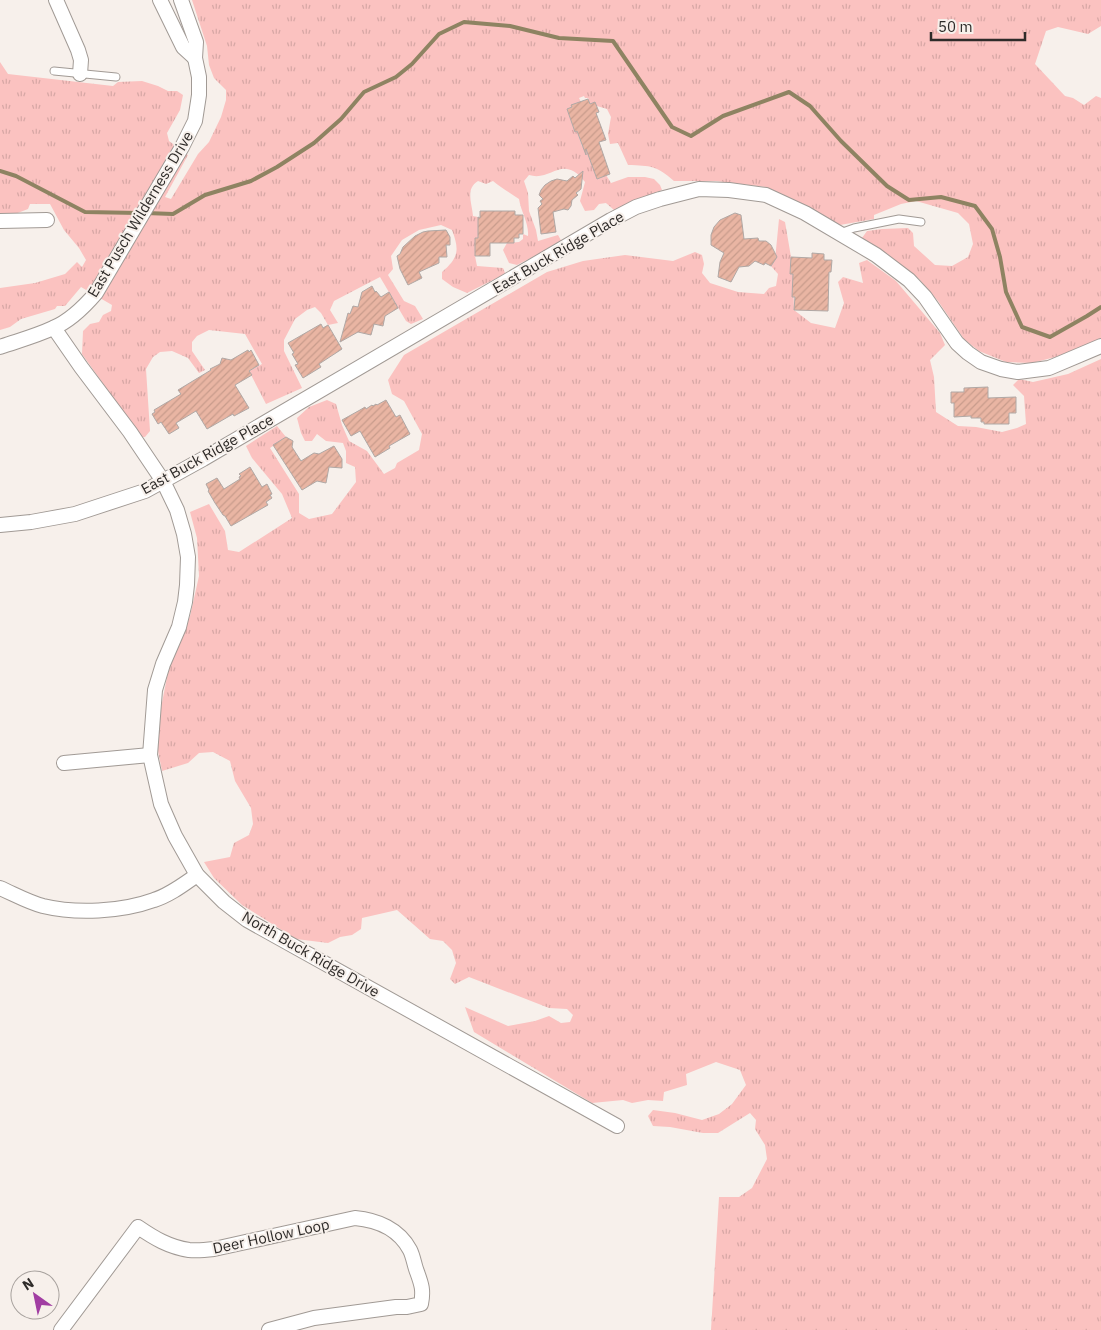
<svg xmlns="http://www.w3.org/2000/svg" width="1101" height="1330" font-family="'IBM Plex Sans',sans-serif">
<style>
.grass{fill:url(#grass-tufts)}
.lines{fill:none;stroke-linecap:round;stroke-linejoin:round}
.stream{stroke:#8e8362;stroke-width:4}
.building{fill:url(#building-hatch);stroke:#b0a8a5}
.lane-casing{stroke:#a19a95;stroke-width:9}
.street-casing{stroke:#a19a95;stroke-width:16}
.lane{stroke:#fff;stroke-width:7}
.street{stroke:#fff;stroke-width:14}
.labels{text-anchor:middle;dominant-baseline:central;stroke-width:4;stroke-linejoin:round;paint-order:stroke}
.street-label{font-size:15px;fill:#2e2b29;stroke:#f7f0eb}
</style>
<defs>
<pattern id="grass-tufts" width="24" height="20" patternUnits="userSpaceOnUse" patternTransform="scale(1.25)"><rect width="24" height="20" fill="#fbc2c0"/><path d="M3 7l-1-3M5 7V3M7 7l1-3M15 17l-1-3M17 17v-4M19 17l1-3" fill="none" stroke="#d7a7a5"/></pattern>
<pattern id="building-hatch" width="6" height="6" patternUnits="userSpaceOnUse" patternTransform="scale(1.25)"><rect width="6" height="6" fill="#e9b5a3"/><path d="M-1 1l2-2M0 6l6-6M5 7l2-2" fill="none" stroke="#c89c8c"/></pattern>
</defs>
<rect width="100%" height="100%" fill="#f7f0eb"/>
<g class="grass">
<path d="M192,0H1101V26L1088,34L1058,27L1046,31L1035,64L1065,96L1073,98L1084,105L1096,96L1101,98V339L1063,355L1032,363L1006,362L979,351L964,339L938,301L919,279L862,238L867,231L882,229L908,228L913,233L914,246L935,265L952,266L968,257L973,244L969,224L958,213L916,201L901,204L874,215V219L840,225L809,207L766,187L716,181H674C656,165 651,166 628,165L618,143L610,144L608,134L611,117L607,109L590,104L588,98H585L584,96L579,98L581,102L572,105V107L567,109L575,132L577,131L582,146L587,151L597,179L606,175L611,183L628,177H645L654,179L660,185L662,190L614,210L606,203L599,204L594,210L585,211L580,201L585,182C562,153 552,182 529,175L524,181L528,193L529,211L536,230L538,241L558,235L562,242L517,265L509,263L503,250L507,243L519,242L523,239V234L528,236C529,223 521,212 519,199C511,193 501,188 493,181L486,184L478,181C465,189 472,203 473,216L478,217V238L475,239V256L477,266L503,268L505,273L499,277L467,293L453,287L442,279V272C458,258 460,251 452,230L441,225L419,230L402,240L391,256L393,269L388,275L404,301L415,306L423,319L411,324L406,321L380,277L334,301L330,310L338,323L328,325L321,313L315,307L307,310L295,319L284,340V351L302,388L266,404L249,371L262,364L245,334L209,330L197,336L192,342V351L205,370L199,373L188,358L172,351L160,352L153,357L146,369L150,431L145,437H141L82,354L83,331L90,324L99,322L103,315L111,311L112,305L81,287L65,306H57L55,309L21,319L10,327L0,330V288L35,283L65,274L77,262L82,267L86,260L79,248L64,230L50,204H30L28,209L15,214L0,213V62L8,74L113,86L118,82L142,81L158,86L168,91H177L183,95L180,110L167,133L169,141L188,155L165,197L171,199L198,154L209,142L221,117L226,100V90L214,78L209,65L207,46Z"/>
<polygon points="779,219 785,222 791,257 790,273 793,274 794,310 811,323 835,328 844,303 838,282 843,277 863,283 859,263 867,260 896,281 940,333 945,345 930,360 934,377 936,412 958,426 976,427 1002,432 1017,428 1026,424 1024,396 1013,385 1019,379 1033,382 1068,374 1101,359 1101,1330 711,1330 719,1197 739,1197 752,1188 767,1159 765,1145 755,1129 756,1120 750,1113 718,1133 703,1133 670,1127 653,1126 648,1116 653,1110 675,1113 702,1120 719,1114 732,1104 746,1085 740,1070 716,1062 686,1074 687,1085 664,1092 663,1101 648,1100 632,1103 623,1100 592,1103 474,1032 465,1007 508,1026 535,1021 549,1016 561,1023 570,1022 573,1015 567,1009 549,1008 469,977 455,984 450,979 456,963 452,950 443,941 430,939 397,910 362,918 361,929 352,935 340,937 328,943 296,939 242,905 214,878 204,862 230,857 234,843 249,835 253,824 251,808 235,781 230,761 213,752 199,753 188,763 162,771 157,746 159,718 169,667 190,616 199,576 197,538 190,512 209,504 225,531 228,550 239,552 292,518 282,494 252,458 246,446 277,426 286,437 270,448 299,494 299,513 309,519 332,514 356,482 355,467 346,463 346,451 343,443 326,441 317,434 312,441 305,441 301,433 297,418 309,407 327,400 336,404 342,425 349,441 367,451 384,474 395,468 397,463 419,450 422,434 404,401 392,394 388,380 404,355 547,272 583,261 625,255 673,261 695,252 702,255 704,264 702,273 710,283 738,292 764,294 769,288 776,286 778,274 771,266 775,260"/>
</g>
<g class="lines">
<g class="stream">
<polyline points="0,171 16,176 85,212 139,213"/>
<polyline points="146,213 173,214 205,195 251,181 277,167 314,143 341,119 364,92 396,77 412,64 439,34 464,22 510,26 559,38 613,41 672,127 691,136 723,116 789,92 810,106 841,141 887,186 909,200 941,197 975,206 992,229 1000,257 1006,292 1022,327 1050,337 1087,316 1101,307"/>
</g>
</g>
<g class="building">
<polygon points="588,99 590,104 595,102 599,112 596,113 606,140 599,142 610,174 597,179 586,149 586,155 577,131 575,132 567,109 572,107 571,105"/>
<polygon points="583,171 581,189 576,193 578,195 572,200 571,206 568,210 564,209 553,212 556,232 541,234 538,208 542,204 540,201 543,199 539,195 541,190 545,185 551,181 557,179 567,181 573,176 575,178"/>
<polygon points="480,211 515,211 515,215 523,215 523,234 519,234 519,238 514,238 514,243 490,243 490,256 475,256 475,238 478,238 478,217 480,218"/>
<polygon points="735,213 741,215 744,239 758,238 759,241 766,241 771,245 777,257 771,266 765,263 764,265 755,261 749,266 739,267 731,282 718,277 720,262 724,253 711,245 711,235 714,227 720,220"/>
<polygon points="446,230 450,237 450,245 446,245 447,257 439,257 439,263 419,272 422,278 408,285 400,269 397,256 400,254 403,247 415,236 423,232 428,231"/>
<polygon points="812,253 824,254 824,260 832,260 831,272 829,272 828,311 794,310 795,297 792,297 793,274 790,274 791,257 812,258"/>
<polygon points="372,286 375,292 376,291 381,297 389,292 398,308 385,316 383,326 374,324 371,335 358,332 340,342 348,313 350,314 353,306 358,307 362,292"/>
<polygon points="321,324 323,328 328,325 342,349 319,364 321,367 303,378 295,365 298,364 292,354 294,353 288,343"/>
<polygon points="248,350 249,352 251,350 259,365 249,371 252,375 235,385 249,408 234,416 233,414 207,429 196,411 176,423 179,428 169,434 161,422 158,424 152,414 155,412 154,410 181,394 178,390 211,370 210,369 220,364 222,358 231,360"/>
<polygon points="988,387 988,398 1016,397 1016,413 1009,413 1009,424 984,424 984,422 981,422 981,418 971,418 971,416 954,417 954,403 951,403 951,392 964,392 964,388"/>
<polygon points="386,400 396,417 400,415 410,434 389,446 390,448 375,457 360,431 351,436 342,420 360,410 365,407 366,409 372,405 373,406 376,404 377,405"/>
<polygon points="286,437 293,441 292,447 301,461 314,453 319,454 334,446 342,459 342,468 329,467 326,483 317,481 302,490 273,445"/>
<polygon points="250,467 262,487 267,484 272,494 270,495 272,498 266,502 268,505 231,526 225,516 223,515 215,503 208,491 209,490 206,484 217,478 224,489 240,479 239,477 241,476 239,474"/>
</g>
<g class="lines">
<defs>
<g id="lane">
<polyline points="54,71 116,77"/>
<polyline points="840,233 854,228 899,219 921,222"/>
</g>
<g id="street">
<polyline points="56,0 78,50 81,60 80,74"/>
<polyline points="160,0 183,47 195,58"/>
<polyline points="0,221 47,220"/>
<polyline points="54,328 81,367 130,432 163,481 177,510 184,534 188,557 187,585 185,602 179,627 163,664 155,690 150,755 161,804 175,836 197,875 224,902 247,920 617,1126"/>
<path d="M0,347C17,341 36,336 53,328C70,321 84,307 96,293L182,147L195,121L199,95V77L195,58L196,42L181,0"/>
<polyline points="0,525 31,522 75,514 145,491 203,459 611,220 636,207 660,199 699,189 729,190 766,195 805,213 876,255 909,280 925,297 957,343 968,353 981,362 1001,369 1018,372 1049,368 1101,346"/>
<polyline points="64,763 150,755"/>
<path d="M0,888C14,894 28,902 43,906C76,914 121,912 154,900C170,895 184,884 197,875"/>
<path d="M61,1330L138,1227C154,1238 169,1247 189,1250C197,1251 206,1250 214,1249L355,1218C377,1220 399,1229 410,1250C413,1256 414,1263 416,1269C421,1283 424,1289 421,1304L407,1307H396L314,1318L269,1330"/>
</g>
</defs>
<use href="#lane" class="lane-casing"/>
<use href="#street" class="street-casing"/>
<use href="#lane" class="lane"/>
<use href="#street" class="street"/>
</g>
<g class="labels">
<g class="street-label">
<text transform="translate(140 214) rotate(-59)">East Pusch Wilderness Drive</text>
<text transform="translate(558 252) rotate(-30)">East Buck Ridge Place</text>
<text transform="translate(207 454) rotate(-29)">East Buck Ridge Place</text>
<text transform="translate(311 954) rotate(30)">North Buck Ridge Drive</text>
<text transform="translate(271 1236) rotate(-12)">Deer Hollow Loop</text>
</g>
</g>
<g transform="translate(35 1295) rotate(327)"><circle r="24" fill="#f7f0eb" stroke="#a7a19d"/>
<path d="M0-4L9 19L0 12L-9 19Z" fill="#a13da2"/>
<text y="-8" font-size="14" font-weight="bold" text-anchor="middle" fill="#2e2b29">N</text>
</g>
<path d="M931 32v8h94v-8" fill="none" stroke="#2e2b29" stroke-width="2.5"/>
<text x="938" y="32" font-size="15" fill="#2e2b29" stroke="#f7f0eb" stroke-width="4" paint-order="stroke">50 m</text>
</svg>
